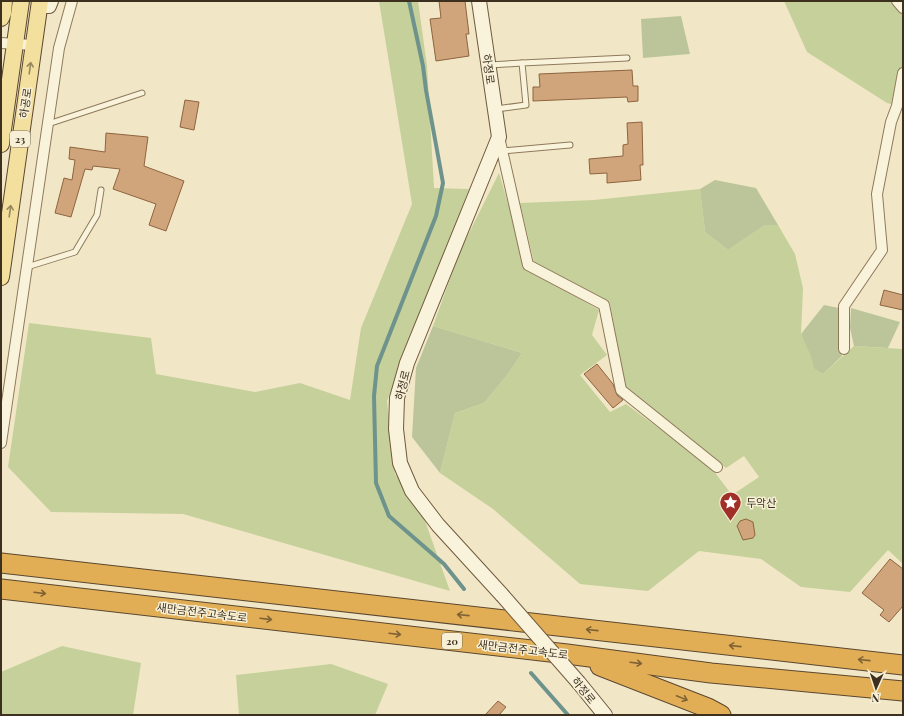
<svg xmlns="http://www.w3.org/2000/svg" width="904" height="716" font-family="'Playfair Display','Noto Sans KR',serif">
<style>
.green{fill:#c6d09a}
.cemetery{fill:#bcc599}
.lines{fill:none;stroke-linecap:round;stroke-linejoin:round}
.stream{stroke:#6e938d;stroke-width:4}
.building{fill:#d0a57b;stroke:#8e643f}
.lane-casing{stroke:#8e795b;stroke-width:7}
.street-casing{stroke:#8e795b;stroke-width:12}
.secondary-casing{stroke:#705a3e;stroke-width:16}
.primary-casing{stroke:#5b472f;stroke-width:18}
.highway-casing{stroke:#5b472f;stroke-width:21}
.lane{stroke:#faf3db;stroke-width:5}
.street{stroke:#faf3db;stroke-width:10}
.secondary{stroke:#faf3db;stroke-width:14}
.primary{stroke:#f4e09e;stroke-width:16}
.highway{stroke:#e2ae55;stroke-width:19}
.secondary-bridge-casing{stroke:#705a3e;stroke-width:16;stroke-linecap:butt}
.secondary-bridge{stroke:#faf3db;stroke-width:14}
.oneway{stroke:#98885e}
.oneway2{stroke:#7f6235}
.labels{text-anchor:middle;dominant-baseline:central;stroke-width:3;stroke-linejoin:round;paint-order:stroke}
.shield{fill:#f7f0d7;stroke:#756a56;stroke-width:1}
.shield-label{font-size:10px;font-weight:bold;fill:#3d301f}
.street-label{font-size:11px;fill:#3d301f;stroke:#f7f0d7}
.poi-label{font-size:11px;fill:#3d301f;stroke:#f7f0d7;text-anchor:start}
</style>
<rect width="100%" height="100%" fill="#f1e7c7"/>
<g class="green">
<polygon points="379,1 418,1 427,66 434,188 469,189 387,401 395,474 419,504 450,591 183,514 51,512 8,467 29,323 151,338 156,374 255,392 300,383 350,400 361,328 412,204"/>
<polygon points="784,1 903,1 903,107 887,103 807,52"/>
<polygon points="499,173 527,268 599,310 592,335 607,355 580,375 610,412 626,404 710,466 732,495 759,477 744,456 726,468 625,388 610,303 534,262 520,203 594,200 700,189 705,232 728,250 765,225 778,225 795,254 803,288 801,334 823,374 854,346 903,349 903,564 888,550 850,592 801,587 761,559 699,551 648,591 580,584 493,509 440,473 455,413 484,403 508,374 522,353 433,326 460,251"/>
<polygon points="62,646 141,663 133,715 1,715 1,672"/>
<polygon points="331,664 388,684 375,715 239,715 236,675"/>
</g>
<g class="cemetery">
<polygon points="681,16 690,54 643,58 641,19"/>
<polygon points="715,180 756,188 778,225 765,225 728,250 705,232 700,189"/>
<polygon points="824,305 839,308 838,335 842,356 823,374 814,368 811,356 801,334"/>
<polygon points="851,308 900,322 888,348 854,346 850,328"/>
<polygon points="433,326 522,353 508,374 484,403 455,413 440,473 412,437 416,368"/>
</g>
<g class="lines">
<g class="stream">
<polyline points="409,1 423,66 426,90 443,183 436,216 377,366 374,396 376,483 389,516 444,564 464,589"/>
<polyline points="531,673 568,715"/>
</g>
</g>
<g class="building">
<polygon points="439,1 465,1 469,34 466,34 469,56 436,61 430,19 441,18"/>
<polygon points="632,70 633,86 638,86 638,101 628,102 627,97 533,101 533,87 540,87 539,74"/>
<polygon points="185,100 199,102 194,130 180,127"/>
<polygon points="642,122 643,165 640,165 641,180 607,183 607,173 590,174 589,159 623,156 623,145 628,144 627,123"/>
<polygon points="106,133 148,137 144,166 184,181 166,231 149,225 156,204 113,189 120,169 93,166 92,170 85,169 71,217 55,213 64,178 72,180 75,160 69,159 70,147 105,152"/>
<polygon points="884,290 903,295 903,310 880,305"/>
<polygon points="597,364 613,384 617,395 623,400 613,408 584,374"/>
<polygon points="746,519 753,522 755,535 753,538 743,540 737,526 740,521"/>
<polygon points="890,559 903,569 903,606 889,622 880,615 884,610 862,593"/>
<polygon points="498,701 506,707 499,715 485,715"/>
</g>
<g class="lines">
<defs>
<g id="lane">
<polyline points="490,65 522,63"/>
<polyline points="496,109 526,105 522,63 627,58"/>
<polyline points="48,124 142,93"/>
<polyline points="502,151 570,145"/>
<polyline points="27,267 75,252 97,215 101,190"/>
</g>
<g id="street">
<polyline points="897,1 903,8"/>
<polyline points="1,43 33,45"/>
<polyline points="499,137 528,265 604,305 621,390 717,467"/>
<polyline points="844,349 844,306 882,250 877,194 891,122 897,106 903,73"/>
<polyline points="1,443 59,48 72,1"/>
</g>
<g id="secondary">
<polyline points="479,1 499,137 407,363 397,398 396,429 400,463 412,491 438,525 502,595"/>
<polyline points="39,6 49,6 51,1"/>
<polyline points="579,683 605,715"/>
</g>
<g id="primary">
<polyline points="1,18 3,13 4,1"/>
<polyline points="1,144 21,1"/>
<polyline points="1,277 40,1"/>
</g>
<g id="highway">
<polyline points="1,563 903,665"/>
<polyline points="1,589 567,654 711,673 903,691"/>
<polyline points="600,666 708,708 721,715"/>
</g>
</defs>
<use href="#lane" class="lane-casing"/>
<use href="#street" class="street-casing"/>
<use href="#secondary" class="secondary-casing"/>
<use href="#primary" class="primary-casing"/>
<use href="#highway" class="highway-casing"/>
<use href="#lane" class="lane"/>
<use href="#street" class="street"/>
<use href="#secondary" class="secondary"/>
<use href="#primary" class="primary"/>
<use href="#highway" class="highway"/>
<defs>
<polyline id="secondary-bridge" points="502,595 579,683"/>
</defs>
<use href="#secondary-bridge" class="secondary-bridge-casing"/>
<use href="#secondary-bridge" class="secondary-bridge"/>
</g>
<defs><path id="oneway-shaft" d="M-6 0H5M1.5-3L5.5 0L1.5 3" fill="none" stroke-width="1.6" stroke-linecap="round" stroke-linejoin="round"/></defs>
<g class="oneway">
<use href="#oneway-shaft" transform="translate(30 68) rotate(-82)"/>
<use href="#oneway-shaft" transform="translate(10 211) rotate(-82)"/>
</g>
<g class="oneway2">
<use href="#oneway-shaft" transform="translate(40 593) rotate(7)"/>
<use href="#oneway-shaft" transform="translate(463 615) rotate(-174)"/>
<use href="#oneway-shaft" transform="translate(266 619) rotate(7)"/>
<use href="#oneway-shaft" transform="translate(592 630) rotate(-174)"/>
<use href="#oneway-shaft" transform="translate(395 634) rotate(7)"/>
<use href="#oneway-shaft" transform="translate(735 646) rotate(-174)"/>
<use href="#oneway-shaft" transform="translate(864 660) rotate(-174)"/>
<use href="#oneway-shaft" transform="translate(636 663) rotate(7)"/>
<use href="#oneway-shaft" transform="translate(682 698) rotate(22)"/>
</g>
<defs>
<symbol id="sight-pin" viewBox="-11 -11 22 30"><path d="M0 17L-7.5 6A9.5 9.5 0 1 1 7.5 6Z" fill="#a02f28" stroke="#f7f0d7"/><path d="M0-6L1.8-2.2L6-1.7L2.9 1.2L3.7 5.4L0 3.3L-3.7 5.4L-2.9 1.2L-6-1.7L-1.8-2.2Z" fill="#fff"/></symbol>
</defs>
<g fill-rule="evenodd">
<use href="#sight-pin" x="718" y="490" width="25" height="34"/>
</g>
<g class="labels">
<g class="shield">
<rect x="10" y="131" width="20" height="16" rx="3"/>
<rect x="442" y="633" width="20" height="16" rx="3"/>
</g>
<g class="shield-label">
<text x="20" y="139">23</text>
<text x="452" y="641">20</text>
</g>
<g class="street-label">
<text transform="translate(489 69) rotate(82)">하정로</text>
<text transform="translate(25 103) rotate(-82)">하공로</text>
<text transform="translate(402 385) rotate(-76)">하정로</text>
<text transform="translate(202 612) rotate(7)">새만금전주고속도로</text>
<text transform="translate(523 649) rotate(7)">새만금전주고속도로</text>
<text transform="translate(584 690) rotate(51)">하정로</text>
</g>
<g class="poi-label">
<text x="746" y="502">두악산</text>
</g>
</g>
<rect width="904" height="716" fill="none" stroke="#3d301f" stroke-width="4"/>
<g transform="translate(876 688) rotate(183)" stroke="#f7f0d7" stroke-width="3" paint-order="stroke">
<path d="M0-3L7 15L0 10L-7 15Z" fill="#3d301f"/>
<text y="-6" font-size="11" font-weight="bold" text-anchor="middle" fill="#3d301f">N</text>
</g>
</svg>
